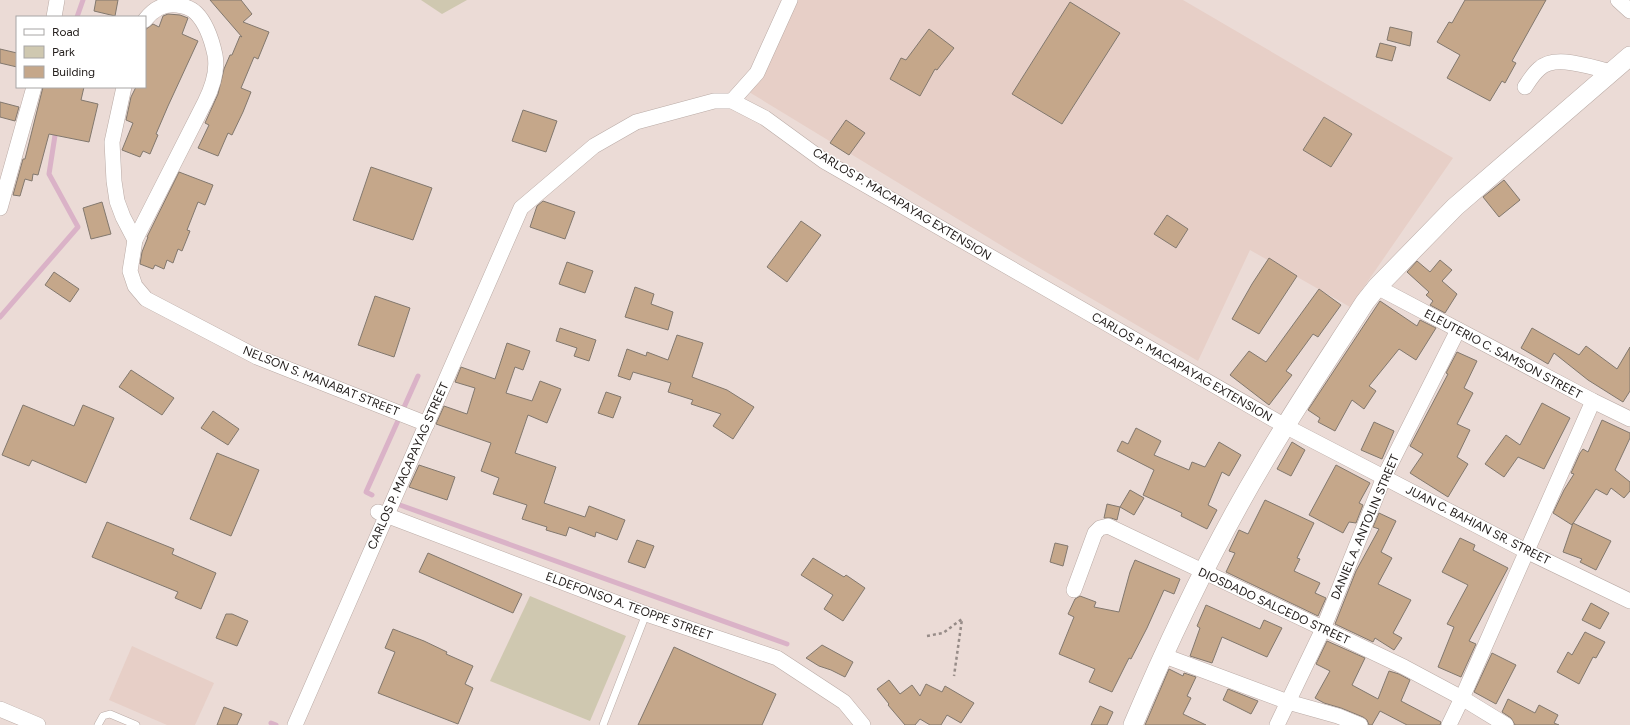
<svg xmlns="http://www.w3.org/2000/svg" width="1630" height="725" font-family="Figtree,sans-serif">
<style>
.built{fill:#e7cfc7}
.green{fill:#cfc8b0}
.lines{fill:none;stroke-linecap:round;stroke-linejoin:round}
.stream{stroke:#dab2c7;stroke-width:5}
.building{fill:#c5a78a;stroke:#82786e}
.service-casing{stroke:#baaba6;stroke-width:8}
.minor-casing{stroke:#baaba6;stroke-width:16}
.tertiary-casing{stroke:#baaba6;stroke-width:20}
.path{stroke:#978c88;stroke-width:2.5;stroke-dasharray:3 3;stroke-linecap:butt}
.service{stroke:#fff;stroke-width:7}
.minor{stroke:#fff;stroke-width:15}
.tertiary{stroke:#fff;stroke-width:19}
.labels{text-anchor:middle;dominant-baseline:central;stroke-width:3;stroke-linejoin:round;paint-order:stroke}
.street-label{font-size:12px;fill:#25201e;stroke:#fff}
</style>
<rect width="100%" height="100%" fill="#ebdbd6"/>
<g class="built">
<polygon points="790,0 1183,0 1453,158 1350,307 1250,250 1198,361 1017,255 749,92"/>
<polygon points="132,646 214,683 195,725 167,725 109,700"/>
</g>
<g class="green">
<polygon points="421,0 467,0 442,14"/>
<polygon points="530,596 626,636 590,721 490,681"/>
</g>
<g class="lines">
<g class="stream">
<polyline points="77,17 83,0"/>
<polyline points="0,317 78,227 49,174 56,129"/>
<polyline points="372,495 366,492 418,376"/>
<polyline points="400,505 787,644"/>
<polyline points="271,723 276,725"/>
</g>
</g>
<g class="building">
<polygon points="96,0 118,0 115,16 94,11"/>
<polygon points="210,0 241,0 252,14 243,22 269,32 258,59 254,57 241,88 251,92 243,112 232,135 228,133 218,156 198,148 209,125 205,123 218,94 224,69 230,55 232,55 240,36 242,37"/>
<polygon points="1465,0 1546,0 1512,61 1516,63 1505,83 1502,81 1490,101 1447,78 1460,55 1437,42 1449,22 1452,23"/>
<polygon points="1070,2 1120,33 1062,124 1012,94"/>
<polygon points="168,14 180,15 188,18 182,34 198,41 168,106 156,134 158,135 150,154 143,151 140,157 122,150 133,123 126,120 131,97 136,87 145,87 145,30 153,24 159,27 163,16"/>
<polygon points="1390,27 1412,32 1410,46 1387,40"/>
<polygon points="929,29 954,48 937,70 935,69 920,96 890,79 901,58 906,60"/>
<polygon points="1380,43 1396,47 1392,61 1376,57"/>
<polygon points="0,49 17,53 17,67 0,63"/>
<polygon points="43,87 84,87 81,100 98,104 89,142 49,134 38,175 33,174 32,181 25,179 20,196 13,195 23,159 25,159"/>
<polygon points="0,102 19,107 15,121 0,117"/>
<polygon points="523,110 557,121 546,152 512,141"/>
<polygon points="1324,117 1352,134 1331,167 1303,150"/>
<polygon points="846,120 865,133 849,155 830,143"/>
<polygon points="371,167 432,188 413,240 353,220"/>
<polygon points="179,172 213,185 205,205 198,202 187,230 190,231 182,251 178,249 173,263 167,260 164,269 155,265 153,269 140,264 142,252 148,237 147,237"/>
<polygon points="1504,180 1520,200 1499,217 1483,197"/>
<polygon points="543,201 575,212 565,239 530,227 537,206"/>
<polygon points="102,202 111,234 91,239 83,208"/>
<polygon points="1167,215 1188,229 1176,248 1154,234"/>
<polygon points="801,221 821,235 787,282 767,267"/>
<polygon points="1269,258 1297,276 1259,334 1232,319 1252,284"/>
<polygon points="1440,260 1452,270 1442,281 1457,294 1445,313 1430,305 1433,301 1426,295 1429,292 1407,272 1417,261 1430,272"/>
<polygon points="567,262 593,271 585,293 559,284"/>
<polygon points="54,272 79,289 70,302 45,285"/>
<polygon points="635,287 654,294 651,304 673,312 668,330 625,317"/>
<polygon points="1319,289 1341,305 1318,337 1313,334 1286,371 1292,375 1269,405 1230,375 1249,351 1266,362"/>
<polygon points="375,296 410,308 394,357 358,345"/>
<polygon points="1380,301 1417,326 1420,320 1436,328 1416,360 1399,349 1369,386 1376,391 1364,409 1352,400 1335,431 1318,422 1320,418 1308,410"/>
<polygon points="560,328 596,340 589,361 574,356 577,348 556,341"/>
<polygon points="1532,328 1579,355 1586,346 1617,369 1630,347 1630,391 1623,402 1588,380 1554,353 1548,364 1521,348"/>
<polygon points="677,335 703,343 692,377 727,390 754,407 733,439 713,426 721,414 691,404 693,400 668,392 671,383 633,372 630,380 618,376 627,349 646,356 647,352 668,360"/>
<polygon points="507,343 530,351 523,370 515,367 506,393 532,401 540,381 561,389 547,423 528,415 515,453 556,467 544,503 585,517 589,506 625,520 617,540 596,532 595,537 569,527 566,536 546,530 547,527 522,519 527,505 493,494 499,478 481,471 491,443 436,424 444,406 467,414 475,388 455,382 461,367 495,379"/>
<polygon points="1457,352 1477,361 1464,388 1473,393 1457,424 1470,430 1457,457 1468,464 1448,497 1410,473 1423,454 1410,446 1448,374 1446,373"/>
<polygon points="131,370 174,398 162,415 119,387"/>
<polygon points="606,392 621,397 613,418 598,413"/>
<polygon points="1542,403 1570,418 1544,469 1518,457 1504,477 1485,464 1506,435 1520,445"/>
<polygon points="23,405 74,426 83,405 114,418 86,483 32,460 29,466 2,455"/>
<polygon points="213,411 239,429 228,445 201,428"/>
<polygon points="1602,420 1630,433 1630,438 1615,470 1630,482 1630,491 1624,498 1611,488 1607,495 1596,489 1572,525 1553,513 1564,490 1574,474 1571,473 1580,453 1583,449 1588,452"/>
<polygon points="1374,422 1394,431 1382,459 1361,450"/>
<polygon points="1136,428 1161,441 1154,455 1189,470 1192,462 1205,467 1219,442 1241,455 1229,476 1222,472 1208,505 1217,510 1207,529 1181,516 1182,513 1143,495 1154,470 1117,451 1122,441 1128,444"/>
<polygon points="1292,442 1305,450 1291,476 1277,469"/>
<polygon points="217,453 259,470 231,536 190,519"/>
<polygon points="419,465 455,477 447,500 409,487"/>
<polygon points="1336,465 1370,483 1359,503 1363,505 1356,523 1349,522 1343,533 1309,515"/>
<polygon points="1130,490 1144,498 1134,515 1120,507"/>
<polygon points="1265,500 1314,523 1297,558 1300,559 1294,571 1320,583 1315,593 1326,598 1318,616 1226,572 1235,553 1229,551 1239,530 1248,534"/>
<polygon points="1107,504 1120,507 1117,520 1111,518 1104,518"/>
<polygon points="1379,513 1396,521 1381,552 1392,558 1378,584 1411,600 1393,633 1402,638 1394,650 1375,638 1373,642 1335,624 1356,571 1379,529 1373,527"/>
<polygon points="107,522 174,549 172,554 216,573 201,609 175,598 178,592 92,557"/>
<polygon points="1573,523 1611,541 1596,570 1580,562 1582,559 1563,552"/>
<polygon points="1460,538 1475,545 1473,550 1508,568 1469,641 1476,644 1461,677 1438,667 1454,627 1447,624 1468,585 1442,572"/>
<polygon points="637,540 654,546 645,568 628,562"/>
<polygon points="1055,543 1068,546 1063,566 1050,562"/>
<polygon points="428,553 522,594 513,613 419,572"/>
<polygon points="813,558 844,577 846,575 865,588 843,621 824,609 833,595 801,575"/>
<polygon points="1135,560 1180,579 1174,594 1164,590 1147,628 1131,659 1129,658 1112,692 1089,682 1095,669 1059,654 1074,617 1068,614 1075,599 1080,596 1096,602 1094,607 1119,612 1130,572"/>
<polygon points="1591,603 1609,613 1600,629 1582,620"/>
<polygon points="1206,605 1260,629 1264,620 1282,628 1267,657 1222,637 1212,663 1190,656 1200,628 1197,626"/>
<polygon points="226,614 232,614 248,621 237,646 216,638"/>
<polygon points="393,629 424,641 447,652 446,654 473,666 465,684 473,688 458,724 378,693 395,652 385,648"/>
<polygon points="1585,632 1605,642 1596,658 1593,657 1579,684 1557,672 1568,652 1572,655"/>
<polygon points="1327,641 1365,658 1352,685 1378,699 1389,671 1399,674 1410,680 1401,701 1441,722 1440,725 1407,725 1380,711 1372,725 1369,725 1367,720 1363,717 1341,708 1324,703 1315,698 1330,671 1316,664"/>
<polygon points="822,645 853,662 845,677 831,670 819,666 806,658"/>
<polygon points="674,647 776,694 762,725 638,725"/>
<polygon points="1492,653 1516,665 1496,704 1474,692"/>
<polygon points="1169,669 1183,676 1184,673 1196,677 1187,696 1191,698 1183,714 1206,725 1145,725"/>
<polygon points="889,680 900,694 912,685 920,696 926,684 942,692 945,686 974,703 961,723 947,715 941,725 930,725 920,719 915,725 905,725 888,705 889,704 877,689"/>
<polygon points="1228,689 1258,701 1251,714 1223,700"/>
<polygon points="1508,699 1535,713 1539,705 1558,715 1554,723 1559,725 1515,725 1511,718 1502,712"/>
<polygon points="1100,706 1113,712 1107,725 1091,725"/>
<polygon points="224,707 242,714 237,725 217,725"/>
</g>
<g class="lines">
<defs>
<g id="service">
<polyline points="98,725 103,716 110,714 136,725"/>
<polyline points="603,725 646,614"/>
</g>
<g id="minor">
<polyline points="1618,0 1630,11"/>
<polyline points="54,17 57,0"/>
<path d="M145,20C155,7 167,2 182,6C187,7 193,10 196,13C206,23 212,41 215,55C218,71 212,88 205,102L135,240L130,271L135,286L146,299L257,357L427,424"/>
<polyline points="124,87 112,142 114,181 117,201 123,217 135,240"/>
<path d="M1525,87C1529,81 1533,74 1539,69C1555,53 1592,68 1612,72"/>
<polyline points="732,101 757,73 790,0"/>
<polyline points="0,208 34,87"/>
<polyline points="1377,287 1593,401 1630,419"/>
<polyline points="378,512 646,614 777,658 844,702 863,725"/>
<polyline points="1074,590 1095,533 1100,528 1108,526 1404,667 1462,698 1506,725"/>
<polyline points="1162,655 1288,702 1338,716 1360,725"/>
<polyline points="0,709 38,725"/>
<polyline points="295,725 521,208 594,146 636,122 714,101 732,101 765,118 824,161 1285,426 1526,551 1630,601"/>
<polyline points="1277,725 1323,629 1384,477 1458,330"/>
<polyline points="1449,725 1462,698 1593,401"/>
</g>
<path id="tertiary" d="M1133,725C1171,635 1213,547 1263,463C1295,408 1331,355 1365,302L1377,287L1455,207L1630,56"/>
</defs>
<use href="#service" class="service-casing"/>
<use href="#minor" class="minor-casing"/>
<use href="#tertiary" class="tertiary-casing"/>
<polyline class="path" points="927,636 943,633 962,619 954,676"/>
<use href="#service" class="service"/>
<use href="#minor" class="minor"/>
<use href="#tertiary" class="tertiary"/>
</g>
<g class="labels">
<g class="street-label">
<text transform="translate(902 204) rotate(31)">CARLOS P. MACAPAYAG EXTENSION</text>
<text transform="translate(1503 354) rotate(28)">ELEUTERIO C. SAMSON STREET</text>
<text transform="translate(1182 367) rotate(30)">CARLOS P. MACAPAYAG EXTENSION</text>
<text transform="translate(321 381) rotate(22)">NELSON S. MANABAT STREET</text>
<text transform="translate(408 466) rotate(-66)">CARLOS P. MACAPAYAG STREET</text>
<text transform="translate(1478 525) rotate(27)">JUAN C. BAHIAN SR. STREET</text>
<text transform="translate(1365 527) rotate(-67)">DANIEL A. ANTOLIN STREET</text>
<text transform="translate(629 606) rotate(20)">ELDEFONSO A. TEOPPE STREET</text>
<text transform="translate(1274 606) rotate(25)">DIOSDADO SALCEDO STREET</text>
</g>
</g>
<rect x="16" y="16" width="130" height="72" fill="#ffffff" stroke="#a8a6a5"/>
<rect x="24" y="29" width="20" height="6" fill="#ffffff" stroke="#a8a6a5"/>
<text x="52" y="36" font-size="12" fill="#25201e">Road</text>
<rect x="24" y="46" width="20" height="12" fill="#cfc8b0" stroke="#a8a6a5"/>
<text x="52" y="56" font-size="12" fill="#25201e">Park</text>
<rect x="24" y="66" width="20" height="12" fill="#c5a78a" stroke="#a8a6a5"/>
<text x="52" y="76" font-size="12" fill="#25201e">Building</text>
</svg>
